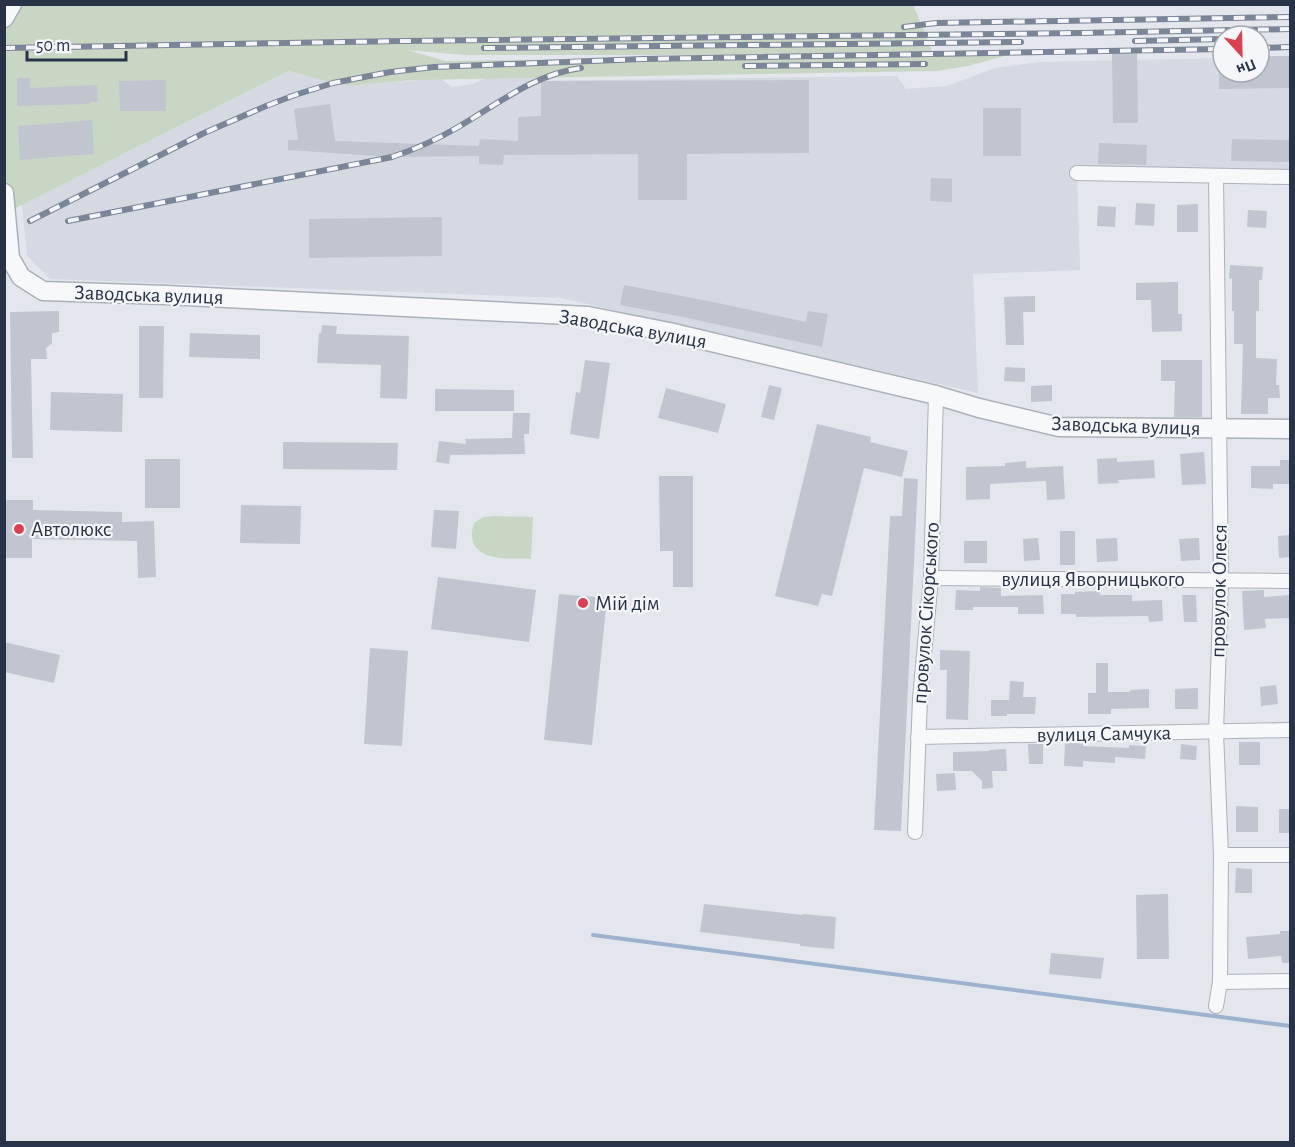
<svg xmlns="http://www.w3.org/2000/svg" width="1295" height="1147" font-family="'Alegreya Sans',sans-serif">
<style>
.built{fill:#d4d9e2}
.green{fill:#c8d7c4;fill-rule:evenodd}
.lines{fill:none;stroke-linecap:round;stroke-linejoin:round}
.stream{stroke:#9cb2cf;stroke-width:4}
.building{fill:#c0c5d0}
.minor-casing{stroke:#abb1bb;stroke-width:16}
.tertiary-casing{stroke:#abb1bb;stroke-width:21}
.minor{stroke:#f7f8fa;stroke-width:14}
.tertiary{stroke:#f7f8fa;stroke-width:18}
.rail-casing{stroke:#7b8598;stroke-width:6}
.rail{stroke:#f4f6f9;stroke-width:4;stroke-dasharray:11;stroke-linecap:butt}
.poi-dot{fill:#db3f50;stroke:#f4f6f9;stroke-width:2}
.labels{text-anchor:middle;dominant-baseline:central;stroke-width:4.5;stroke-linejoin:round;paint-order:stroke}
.street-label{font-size:21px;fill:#293347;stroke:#f4f6f9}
.poi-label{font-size:21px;fill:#293347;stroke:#f4f6f9;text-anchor:start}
</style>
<rect width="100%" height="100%" fill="#e3e7ed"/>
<polygon class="built" points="1290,57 1290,177 1077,174 1080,270 973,274 978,393 561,298 50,279 27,256 22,205 289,71 333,83 350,86 440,78 452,87 473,84 487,77 531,76 536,81 897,76 906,89 947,86 995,68 1039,62 1223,58 1223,72 1259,72 1259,58"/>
<g class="green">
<path d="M13,4H913L933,54L1008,55L968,66L937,71L412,80L350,86L333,83L289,71L6,213L4,193V18ZM407,50L464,55H866L446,61Z"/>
<path d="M495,516L533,517L531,559C513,558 475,563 472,537C471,533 473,527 474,523L483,517Z"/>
</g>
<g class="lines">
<polyline class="stream" points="593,935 1290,1026"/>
</g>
<g class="building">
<polygon points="1137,52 1138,123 1113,123 1112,53"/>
<polygon points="1259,56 1290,56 1290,88 1219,89 1219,72 1259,72"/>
<polygon points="17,78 30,78 30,88 97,85 98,102 90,102 90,104 17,106"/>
<polygon points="166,80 166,111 120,111 119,81"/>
<polygon points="809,80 809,153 687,154 687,200 638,200 638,154 504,155 503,165 479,164 479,156 392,157 288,150 288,140 298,140 294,109 330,104 335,141 479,146 480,139 518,141 518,117 541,116 541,81"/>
<rect x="983" y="108" width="38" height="48"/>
<polygon points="92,120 94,154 20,160 18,126"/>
<polygon points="1232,139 1290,140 1290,162 1231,161"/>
<polygon points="1099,143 1147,145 1146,165 1098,164"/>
<polygon points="931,178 952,179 952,202 930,201"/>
<polygon points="1136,203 1155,204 1154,226 1135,225"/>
<polygon points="1198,204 1198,232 1177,232 1177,205"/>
<polygon points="1098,206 1116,207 1115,227 1097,226"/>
<polygon points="1248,210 1267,211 1266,228 1247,227"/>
<polygon points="442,217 442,256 309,258 309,219"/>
<polygon points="1230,265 1263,267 1262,280 1259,280 1259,311 1256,311 1256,358 1277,359 1276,385 1279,385 1280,398 1268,398 1268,414 1241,414 1243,344 1234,344 1234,311 1232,311 1232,279 1229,278"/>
<polygon points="1178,282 1178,314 1182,314 1182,331 1152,332 1151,300 1136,300 1136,283"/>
<polygon points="624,285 718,303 806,322 808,311 828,314 822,347 678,316 620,305"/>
<polygon points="1035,296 1035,312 1023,312 1024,345 1006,345 1004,297"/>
<polygon points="59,311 59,332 52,333 52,343 46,348 47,359 31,359 33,458 12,458 10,312"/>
<polygon points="322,325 337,326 336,334 409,336 407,399 380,398 381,365 317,363 319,333 321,333"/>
<polygon points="139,326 164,326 163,398 139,398"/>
<polygon points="190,333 260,335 260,359 189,357"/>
<polygon points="585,360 610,363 599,439 570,434 576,392 580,393"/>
<polygon points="1161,360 1202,360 1202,417 1174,417 1175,381 1161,381"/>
<polygon points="1005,367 1025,368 1025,382 1004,381"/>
<polygon points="769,385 782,388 774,420 761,417"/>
<polygon points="1052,385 1052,401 1031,402 1031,386"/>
<polygon points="666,388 726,404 718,433 658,418"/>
<polygon points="435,389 514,390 514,411 435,411"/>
<polygon points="51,392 123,394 122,432 50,430"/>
<polygon points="513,413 530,413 529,434 524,434 525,454 450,455 449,464 436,462 439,441 466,444 465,439 512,438"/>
<polygon points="817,424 871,437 870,442 908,451 902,477 864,468 832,596 822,594 818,606 775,596"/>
<polygon points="283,442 398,443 397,470 283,469"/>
<polygon points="1204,452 1206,484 1182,485 1180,454"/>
<polygon points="1117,458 1117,462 1154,460 1155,478 1118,480 1119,483 1098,484 1097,459"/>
<rect x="145" y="459" width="35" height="49"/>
<polygon points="1280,460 1290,460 1290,484 1273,484 1273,489 1251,488 1251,466 1280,466"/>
<polygon points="1026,461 1026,468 1063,466 1065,499 1047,500 1046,481 990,484 990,499 966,500 966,467 1005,466 1005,463"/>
<polygon points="659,476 693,476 693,587 673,587 673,551 660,551"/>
<polygon points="904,478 918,479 901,831 874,830 890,516 902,516"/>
<polygon points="6,500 33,500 33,510 122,512 122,522 154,521 156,577 138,578 137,541 32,539 32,558 6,558"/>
<polygon points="241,505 301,506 300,544 240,543"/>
<polygon points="434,510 459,511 456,549 431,547"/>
<rect x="1060" y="531" width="15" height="34"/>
<polygon points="1290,535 1290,557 1279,558 1278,536"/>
<polygon points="1038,538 1040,560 1024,561 1023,539"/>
<polygon points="1117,538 1118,561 1097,562 1096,539"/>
<polygon points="1199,538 1200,560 1181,561 1179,539"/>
<rect x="964" y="541" width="23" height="22"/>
<polygon points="438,577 536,590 529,642 431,629"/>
<polygon points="980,587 1001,588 1001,596 1043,595 1044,614 1018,614 1018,607 973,607 973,610 955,610 956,590 980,591"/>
<polygon points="1264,590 1264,597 1290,595 1290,618 1265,619 1266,628 1244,630 1242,591"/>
<polygon points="1100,591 1100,595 1132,595 1132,601 1162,600 1163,621 1149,622 1148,616 1076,617 1076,614 1061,614 1061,594 1075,594 1075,592"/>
<polygon points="559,594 607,598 592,745 544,740"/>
<polygon points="1182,595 1196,595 1197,622 1184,622"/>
<polygon points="4,642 60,655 54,683 4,672"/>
<polygon points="370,648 408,651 402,746 364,744"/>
<polygon points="940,650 970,651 968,720 946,719 947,670 940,670"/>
<polygon points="1096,663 1108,663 1108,692 1130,692 1130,690 1149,689 1149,708 1111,709 1111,714 1088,714 1088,693 1096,693"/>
<polygon points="1010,681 1024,682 1023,697 1036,697 1035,714 1007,714 1007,716 991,716 991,700 1009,700"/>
<polygon points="1276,685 1278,704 1261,706 1260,687"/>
<polygon points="1198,688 1198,709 1175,709 1175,689"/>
<rect x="1239" y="742" width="21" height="23"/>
<polygon points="1065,743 1084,743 1083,746 1129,748 1129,745 1146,746 1145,759 1115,757 1115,763 1083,761 1083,767 1064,766"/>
<polygon points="1028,744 1043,744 1043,764 1029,764"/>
<polygon points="1181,744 1197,746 1196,760 1180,759"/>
<polygon points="1006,749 1007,771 992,771 993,788 982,789 982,781 972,771 953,771 953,752 989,751 989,750"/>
<polygon points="955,773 956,790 937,791 936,774"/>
<polygon points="1236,806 1258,807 1258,832 1236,832"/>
<rect x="1279" y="809" width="11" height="24"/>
<polygon points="1236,868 1252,869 1252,893 1235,893"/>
<polygon points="1168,894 1169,959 1137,959 1136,895"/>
<polygon points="704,904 803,915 803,914 836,917 834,949 800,946 800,944 700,932"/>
<polygon points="1280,931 1290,931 1290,963 1282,963 1281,956 1248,959 1246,937 1280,934"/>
<polygon points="1051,953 1104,958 1101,979 1049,974"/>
</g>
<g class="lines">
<defs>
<g id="minor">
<polyline points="1077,173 1290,177"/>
<polyline points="1216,176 1221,580 1216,732 1221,855 1220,982 1216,1006"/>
<polyline points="931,578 1290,581"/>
<polyline points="918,737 1290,730"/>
<polyline points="915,832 920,698 931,578 936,395"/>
<polyline points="1221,855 1290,855"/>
<polyline points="1220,982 1290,981"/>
</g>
<g id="tertiary">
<polyline points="4,18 12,4"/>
<polyline points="4,193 10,258 21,277 43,291 166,295 588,316 669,332 936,395 979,408 1059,427 1290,429"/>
</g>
</defs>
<use href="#minor" class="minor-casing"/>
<use href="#tertiary" class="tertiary-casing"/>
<use href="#minor" class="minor"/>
<use href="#tertiary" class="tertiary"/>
<defs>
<g id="rail">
<polyline points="904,27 936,23 1290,17"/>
<polyline points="1135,41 1223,39"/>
<polyline points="4,48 403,41 1080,33 1290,29"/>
<polyline points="484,48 1021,42"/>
<polyline points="1259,48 1290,47"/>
<polyline points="745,66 925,64"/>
<polyline points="30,221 204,133 266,106 295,95 333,83 390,72 434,67 643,59 1223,49"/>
<path d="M68,221L392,157C416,149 438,139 460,126C499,103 535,74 581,68"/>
</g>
</defs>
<use href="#rail" class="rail-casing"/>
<use href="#rail" class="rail"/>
</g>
<g class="poi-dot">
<circle cx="19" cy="529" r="6"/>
<circle cx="583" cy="603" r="6"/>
</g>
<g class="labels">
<g class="street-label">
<text transform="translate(149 295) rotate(2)">Заводська вулиця</text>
<text transform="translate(633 329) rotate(10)">Заводська вулиця</text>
<text transform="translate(1126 426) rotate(2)">Заводська вулиця</text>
<text x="1093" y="579">вулиця Яворницького</text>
<text transform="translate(1219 591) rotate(-89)">провулок Олеся</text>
<text transform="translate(926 613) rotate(-86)">провулок Сікорського</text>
<text transform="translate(1104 734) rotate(-1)">вулиця Самчука</text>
</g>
<g class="poi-label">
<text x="31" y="529">Автолюкс</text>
<text x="595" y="603">Мій дім</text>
</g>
</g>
<rect width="1295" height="1147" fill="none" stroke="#293347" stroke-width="12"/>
<g transform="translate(1241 54) rotate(158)"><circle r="28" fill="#f4f6f9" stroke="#a3a8b2" stroke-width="1.5"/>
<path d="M0-4.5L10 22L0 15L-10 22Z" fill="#db3f50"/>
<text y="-9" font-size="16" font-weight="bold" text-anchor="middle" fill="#293347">Пн</text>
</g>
<path d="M27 51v9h99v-9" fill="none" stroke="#293347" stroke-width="3"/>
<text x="36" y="51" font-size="18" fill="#293347" stroke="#f4f6f9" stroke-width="4.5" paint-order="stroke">50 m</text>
</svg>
